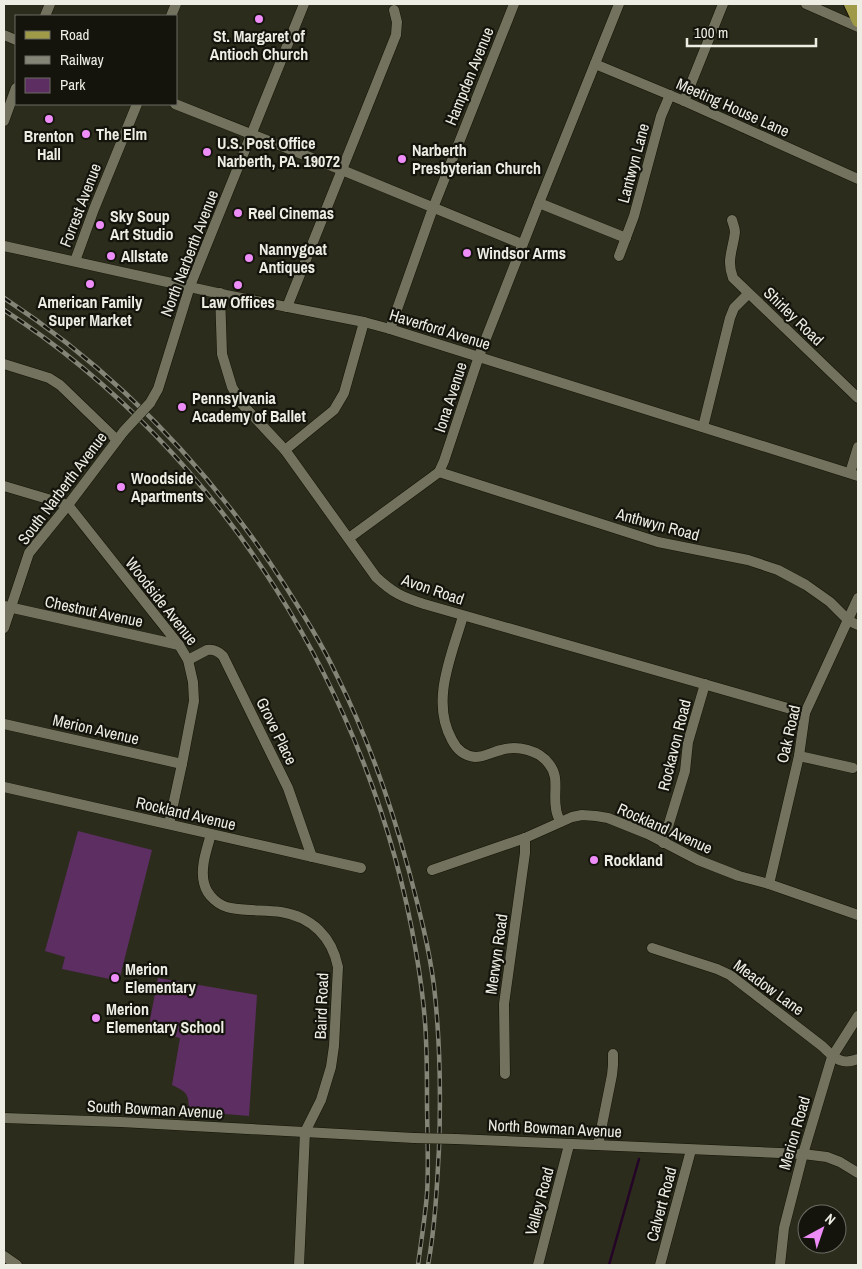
<svg xmlns="http://www.w3.org/2000/svg" width="862" height="1269" viewBox="0 0 862 1269" font-family="'Archivo Narrow',sans-serif">
  <style>
    .green { fill: #5c2e61 }
    .lines { fill: none; stroke-linecap: round; stroke-linejoin: round }
    .stream { stroke: #240427; stroke-width: 2.5 }
    .minor-casing { stroke: #151405; stroke-width: 11 }
    .major-casing { stroke: #151405; stroke-width: 14 }
    .minor { stroke: #72725f; stroke-width: 10 }
    .major { stroke: #9e9a48; stroke-width: 12 }
    .rail-casing { stroke: #848477; stroke-width: 4.5 }
    .rail { stroke: #14140d; stroke-width: 2.5; stroke-dasharray: 8; stroke-linecap: butt }
    .minor-bridge-casing { stroke: #151405; stroke-width: 11; stroke-linecap: butt }
    .minor-bridge { stroke: #72725f; stroke-width: 10 }
    .poi-dot { fill: #ee8cf8; stroke: #14140d; stroke-width: 2 }
    .labels { text-anchor: middle; stroke-width: 4.5; stroke-linejoin: round; paint-order: stroke }
    .poi-label { font-size: 16px; font-weight: bold; fill: #edede3; stroke: #14140d; text-anchor: start }
    .street-label { font-size: 16px; fill: #edede3; stroke: #14140d }
  </style>
  <rect width="100%" height="100%" fill="#2c2c1c"/>
  <g class="green">
    <polygon points="78,831 152,850 119,981 62,969 65,957 45,951"/>
    <path d="M158 978 257 995 249 1116 189 1111C189 1094 187 1092 172 1085L180 1038 148 1030Z"/>
  </g>
  <g class="lines">
    <polyline class="stream" points="609,1265 639,1159"/>
    <g class="minor-casing">
      <g id="minor">
        <polyline points="806,4 858,27"/>
        <polyline points="45,16 50,4"/>
        <polyline points="171,16 176,4"/>
        <polyline points="4,35 16,40"/>
        <polyline points="595,64 684,101 858,179"/>
        <polyline points="684,101 723,4"/>
        <polyline points="175,104 342,170 522,244"/>
        <polyline points="4,121 16,88"/>
        <polyline points="539,203 626,238"/>
        <path d="M732 220C733 224 735 228 735 232 733 250 726 260 733 278L858 398"/>
        <polyline points="4,246 226,295 364,322 390,329 858,476"/>
        <polyline points="619,256 634,216 661,116 670,95"/>
        <polyline points="75,261 94,209 137,104"/>
        <path d="M220 293 222 354 232 387 242 404 285 450 376 577C393 593 402 597 424 604L805 713"/>
        <polyline points="287,307 396,35 397,22 394,10"/>
        <polyline points="390,329 433,208 514,4"/>
        <polyline points="4,364 49,378 60,385 117,440"/>
        <polyline points="150,403 158,389 190,286 304,4"/>
        <polyline points="703,427 730,318 734,308 748,294"/>
        <polyline points="285,450 334,410 344,393 364,322"/>
        <polyline points="439,472 658,542 748,560 778,570 806,585 830,602 849,621 858,625"/>
        <polyline points="850,473 858,447"/>
        <polyline points="4,486 68,505 179,645 188,660 193,682 194,701 182,764 169,824"/>
        <polyline points="349,538 431,478 439,472 444,461 479,356 539,203 619,4"/>
        <polyline points="4,606 179,645"/>
        <path d="M463 616C452 655 430 701 452 740 457 750 465 756 475 757 485 757 492 752 501 750 517 745 539 750 549 764 560 777 553 793 556 808 556 813 559 818 560 822"/>
        <polyline points="4,628 29,553 68,505 124,431"/>
        <path d="M188 660 207 650C214 649 218 651 223 656L288 788 312 857"/>
        <polyline points="4,724 182,764"/>
        <polyline points="799,756 853,768"/>
        <polyline points="4,787 361,868"/>
        <path d="M211 834C207 849 200 867 204 883 207 896 219 906 231 908 247 911 265 910 281 912 312 917 332 937 338 967L334 1046 331 1067 321 1100 305 1132 299 1265"/>
        <polyline points="663,843 685,771 688,742 705,684"/>
        <polyline points="432,870 525,838 572,817 582,815 596,816 608,818 648,834 698,860 739,876 769,884 858,915"/>
        <polyline points="769,884 799,756 805,713 858,598"/>
        <path d="M652 948 717 969 730 975 822 1046C834 1057 840 1066 858 1059"/>
        <polyline points="505,1074 504,1004 525,853 525,838"/>
        <polyline points="4,1118 121,1122 414,1138"/>
        <polyline points="456,1139 803,1154 827,1157 840,1162 858,1173"/>
        <polyline points="598,1145 612,1075 613,1065 613,1054"/>
        <polyline points="4,1256 17,1265"/>
        <polyline points="538,1265 569,1145"/>
        <polyline points="660,1265 691,1150"/>
        <polyline points="780,1265 784,1228 803,1154 832,1057 858,1016"/>
      </g>
    </g>
    <g class="major-casing">
      <polyline id="major" points="850,4 858,21"/>
    </g>
    <use href="#minor" class="minor"/>
    <use href="#major" class="major"/>
    <g class="rail-casing">
      <g id="rail">
        <path d="M4 298C117 372 211 471 284 584 303 614 322 644 337 676 368 738 391 804 409 871 419 909 429 947 434 986 440 1039 441 1094 439 1148 437 1187 435 1227 428 1265"/>
        <path d="M4 310C222 451 373 698 416 952 421 981 425 1010 426 1040 427 1060 427 1080 427 1100 427 1131 429 1163 427 1194 425 1218 421 1242 418 1265"/>
      </g>
    </g>
    <use href="#rail" class="rail"/>
    <g class="minor-bridge-casing">
      <g id="minor-bridge">
        <polyline points="124,431 150,403"/>
        <polyline points="414,1138 456,1139"/>
      </g>
    </g>
    <use href="#minor-bridge" class="minor-bridge"/>
  </g>
  <g class="poi-dot">
    <circle cx="259" cy="19" r="5"/>
    <circle cx="49" cy="119" r="5"/>
    <circle cx="86" cy="134" r="5"/>
    <circle cx="207" cy="152" r="5"/>
    <circle cx="402" cy="159" r="5"/>
    <circle cx="238" cy="213" r="5"/>
    <circle cx="100" cy="225" r="5"/>
    <circle cx="467" cy="253" r="5"/>
    <circle cx="111" cy="256" r="5"/>
    <circle cx="249" cy="258" r="5"/>
    <circle cx="90" cy="284" r="5"/>
    <circle cx="238" cy="285" r="5"/>
    <circle cx="182" cy="407" r="5"/>
    <circle cx="121" cy="487" r="5"/>
    <circle cx="594" cy="860" r="5"/>
    <circle cx="115" cy="978" r="5"/>
    <circle cx="96" cy="1018" r="5"/>
  </g>
  <g class="labels">
    <g class="poi-label">
      <text x="259" y="42" text-anchor="middle">St. Margaret of<tspan x="259" dy="18">Antioch Church</tspan></text>
      <text x="96" y="140">The Elm</text>
      <text x="49" y="142" text-anchor="middle">Brenton<tspan x="49" dy="18">Hall</tspan></text>
      <text x="217" y="149">U.S. Post Office<tspan x="217" dy="18">Narberth, PA. 19072</tspan></text>
      <text x="412" y="156">Narberth<tspan x="412" dy="18">Presbyterian Church</tspan></text>
      <text x="248" y="219">Reel Cinemas</text>
      <text x="110" y="222">Sky Soup<tspan x="110" dy="18">Art Studio</tspan></text>
      <text x="259" y="255">Nannygoat<tspan x="259" dy="18">Antiques</tspan></text>
      <text x="477" y="259">Windsor Arms</text>
      <text x="121" y="262">Allstate</text>
      <text x="90" y="308" text-anchor="middle">American Family<tspan x="90" dy="18">Super Market</tspan></text>
      <text x="238" y="308" text-anchor="middle">Law Offices</text>
      <text x="192" y="404">Pennsylvania<tspan x="192" dy="18">Academy of Ballet</tspan></text>
      <text x="131" y="484">Woodside<tspan x="131" dy="18">Apartments</tspan></text>
      <text x="604" y="866">Rockland</text>
      <text x="125" y="975">Merion<tspan x="125" dy="18">Elementary</tspan></text>
      <text x="106" y="1015">Merion<tspan x="106" dy="18">Elementary School</tspan></text>
    </g>
    <g class="street-label">
      <text transform="translate(469 76) rotate(-68)" y="6">Hampden Avenue</text>
      <text transform="translate(733 107) rotate(24)" y="6">Meeting House Lane</text>
      <text transform="translate(633 163) rotate(-75)" y="6">Lantwyn Lane</text>
      <text transform="translate(80 205) rotate(-69)" y="6">Forrest Avenue</text>
      <text transform="translate(189 253) rotate(-69)" y="6">North Narberth Avenue</text>
      <text transform="translate(794 316) rotate(44)" y="6">Shirley Road</text>
      <text transform="translate(440 329) rotate(17)" y="6">Haverford Avenue</text>
      <text transform="translate(450 397) rotate(-72)" y="6">Iona Avenue</text>
      <text transform="translate(62 488) rotate(-53)" y="6">South Narberth Avenue</text>
      <text transform="translate(658 524) rotate(15)" y="6">Anthwyn Road</text>
      <text transform="translate(433 589) rotate(19)" y="6">Avon Road</text>
      <text transform="translate(162 601) rotate(52)" y="6">Woodside Avenue</text>
      <text transform="translate(94 611) rotate(12)" y="6">Chestnut Avenue</text>
      <text transform="translate(96 729) rotate(13)" y="6">Merion Avenue</text>
      <text transform="translate(277 731) rotate(64)" y="6">Grove Place</text>
      <text transform="translate(788 734) rotate(-77)" y="6">Oak Road</text>
      <text transform="translate(674 745) rotate(-76)" y="6">Rockavon Road</text>
      <text transform="translate(186 813) rotate(13)" y="6">Rockland Avenue</text>
      <text transform="translate(665 828) rotate(24)" y="6">Rockland Avenue</text>
      <text transform="translate(496 954) rotate(-82)" y="6">Merwyn Road</text>
      <text transform="translate(769 987) rotate(36)" y="6">Meadow Lane</text>
      <text transform="translate(321 1006) rotate(-88)" y="6">Baird Road</text>
      <text transform="translate(155 1109) rotate(3)" y="6">South Bowman Avenue</text>
      <text transform="translate(555 1128) rotate(3)" y="6">North Bowman Avenue</text>
      <text transform="translate(794 1133) rotate(-74)" y="6">Merion Road</text>
      <text transform="translate(539 1201) rotate(-75)" y="6">Valley Road</text>
      <text transform="translate(661 1204) rotate(-75)" y="6">Calvert Road</text>
    </g>
  </g>
  <rect width="862" height="1269" fill="none" stroke="#edede3" stroke-width="10"/>
  <rect x="15" y="15" width="162" height="90" fill="#14140d" stroke="#6b6b63"/>
  <rect x="25" y="31" width="25" height="8" fill="#9e9a48" stroke="#6b6b63"/>
  <text x="60" y="40" font-size="15" fill="#edede3">Road</text>
  <rect x="25" y="56" width="25" height="8" fill="#848477" stroke="#6b6b63"/>
  <text x="60" y="65" font-size="15" fill="#edede3">Railway</text>
  <rect x="25" y="78" width="25" height="15" fill="#5c2e61" stroke="#6b6b63"/>
  <text x="60" y="90" font-size="15" fill="#edede3">Park</text>
  <g transform="translate(822 1229) rotate(40)"><circle r="24" fill="#14140d" stroke="#6b6b63"/>
  <path d="M0-4L9 19L0 12L-9 19Z" fill="#ee8cf8"/>
  <text y="-8" font-size="14" font-weight="bold" text-anchor="middle" fill="#edede3">N</text>
  </g>
  <path d="M687 38v8h129v-8" fill="none" stroke="#edede3" stroke-width="2.5"/>
  <text x="694" y="38" font-size="15" fill="#edede3" stroke="#14140d" stroke-width="4" paint-order="stroke">100 m</text>
</svg>
